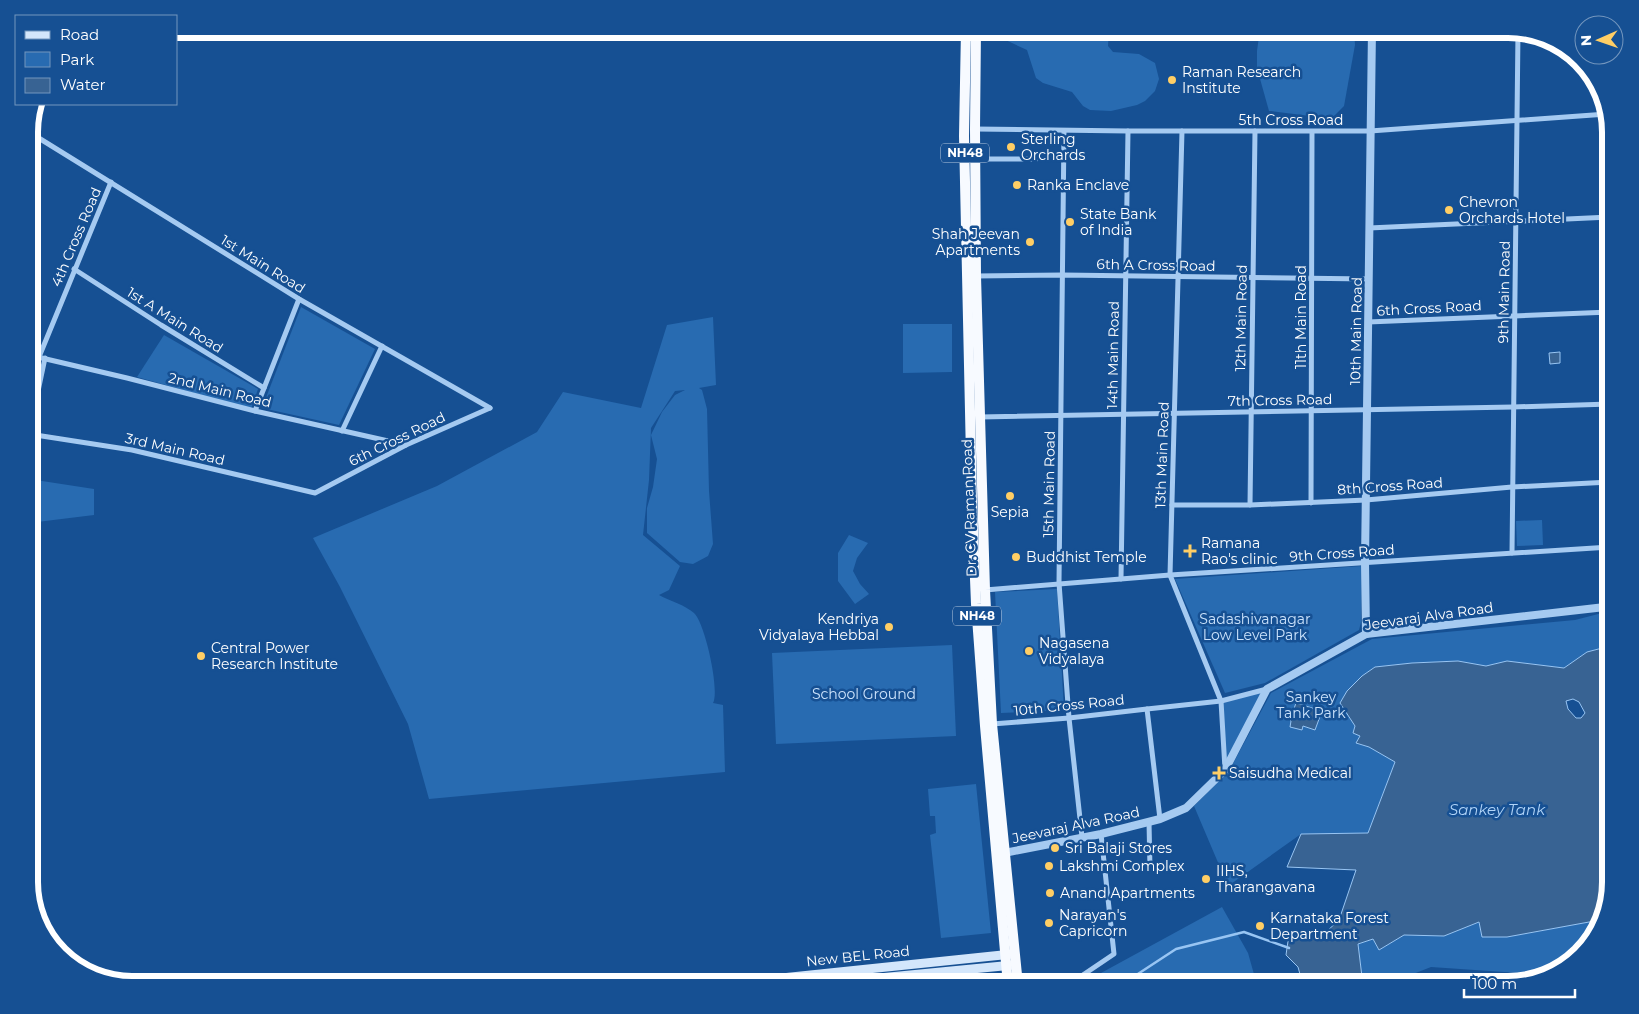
<svg xmlns="http://www.w3.org/2000/svg" width="1639" height="1014" viewBox="0 0 1639 1014" font-family="Montserrat,sans-serif">
  <style>
    .green { fill: #286bb1 }
    .water { fill: #386393; stroke: #98c5f3; fill-rule: evenodd }
    .lines { fill: none; stroke-linecap: round; stroke-linejoin: round }
    .stream { stroke: #98c5f3; stroke-width: 2.5 }
    .minor { stroke: #a5caf1; stroke-width: 5 }
    .tertiary { stroke: #a5caf1; stroke-width: 8 }
    .secondary { stroke: #d3e6fb; stroke-width: 9 }
    .trunk { stroke: #f7faff; stroke-width: 10 }
    .poi-dot { fill: #ffce65; stroke: #165093; stroke-width: 2 }
    .labels { text-anchor: middle; stroke-width: 5; stroke-linejoin: round; paint-order: stroke }
    .shield { fill: #165093; stroke: #b9cadf; stroke-width: 1 }
    .shield-label { font-size: 12px; font-weight: bold; fill: #fff }
    .poi-label { font-size: 14px; fill: #fff; stroke: #165093; text-anchor: start }
    .street-label { font-size: 14px; fill: #fff; stroke: #165093 }
    .park-label { font-size: 14px; fill: #cce3fc; stroke: #165093 }
    .water-label { font-size: 15px; font-style: italic; fill: #b1d4f8; stroke: #165093 }
    .rim { fill: none; stroke: #fff; stroke-width: 6 }
  </style>
  <rect width="100%" height="100%" fill="#165093"/>
  <g class="green">
    <polygon points="998,29 1109,29 1108,46 1113,52 1139,54 1155,63 1159,79 1155,91 1145,101 1137,105 1111,111 1090,110 1083,106 1072,92 1043,83 1036,78 1027,50 999,37"/>
    <polygon points="1122,29 1172,29 1171,36 1122,36"/>
    <polygon points="1260,29 1354,29 1355,45 1344,106 1334,116 1326,118 1269,111 1257,68 1257,51"/>
    <polygon points="301,307 375,349 339,425 262,408"/>
    <path d="M713 317 716 385 699 388 702 390 707 409 709 491 713 544 708 556 693 564 680 562 647 533V508L653 487 657 459 651 435 662 412 675 395 685 390 675 391 651 428 649 480 643 535 680 566 669 590 659 595C670 601 685 605 694 613 705 623 720 691 713 703L723 705 725 772 429 799 408 724 340 587 313 538 437 486 537 432 563 392 641 408 667 325Z"/>
    <polygon points="903,324 952,324 952,372 903,373"/>
    <polygon points="164,335 258,389 251,409 137,377"/>
    <polygon points="29,479 94,489 94,515 29,523"/>
    <polygon points="1542,520 1543,545 1517,546 1516,521"/>
    <polygon points="849,535 868,543 857,558 853,571 860,584 869,594 855,604 838,581 838,553"/>
    <polygon points="1362,566 1361,622 1359,630 1265,683 1225,693 1175,579"/>
    <polygon points="1057,589 1064,710 1001,713 995,592"/>
    <polygon points="1610,611 1610,646 1587,652 1564,668 1507,661 1486,666 1458,661 1412,663 1375,667 1362,676 1347,714 1355,726 1360,736 1356,743 1369,747 1395,762 1368,833 1301,834 1228,886 1194,806 1229,771 1271,693 1372,639 1575,620"/>
    <polygon points="952,645 956,736 776,744 772,653"/>
    <polygon points="1267,689 1225,770 1221,701"/>
    <polygon points="976,784 991,933 941,938 930,835 936,833 935,816 930,816 928,789"/>
    <polygon points="1222,907 1248,953 1257,985 1079,985"/>
    <polygon points="1600,920 1596,934 1559,971 1547,975 1431,967 1385,985 1363,985 1358,944 1373,939 1379,950 1404,935 1444,936 1480,922 1482,937 1507,937"/>
  </g>
  <g class="water">
    <polygon points="1560,352 1560,363 1550,364 1549,353"/>
    <path d="M1610 646V883L1600 920 1507 937H1482L1479 922 1444 936 1404 935 1379 950 1373 939 1358 944 1363 985H1303L1298 967 1286 955 1288 941 1299 933 1326 932 1339 920 1356 870 1287 867 1301 834 1368 833 1395 762 1369 747 1356 743 1360 736 1353 733 1355 726 1340 703 1347 691 1362 676 1375 667 1412 663 1458 661 1486 666 1507 661 1564 668 1587 652ZM1573 699 1579 702 1585 713 1581 718H1576L1568 709 1566 701Z"/>
    <polygon points="1296,703 1322,711 1315,730 1303,726 1302,730 1290,727 1291,721 1290,720"/>
  </g>
  <g class="lines">
    <polyline class="stream" points="1121,985 1176,949 1244,932 1289,948"/>
    <g class="minor">
      <polyline points="975,129 1128,131 1370,131 1607,114"/>
      <polyline points="1064,131 1059,583 1069,718 1082,837"/>
      <polyline points="1182,131 1170,575 1221,701 1225,769"/>
      <polyline points="29,132 299,299 490,408"/>
      <polyline points="975,159 1036,159"/>
      <polyline points="1369,228 1610,217"/>
      <polyline points="74,269 161,325 264,388"/>
      <polyline points="976,276 1063,275 1369,279"/>
      <polyline points="1368,322 1610,312"/>
      <polyline points="29,355 127,378 255,411 406,445"/>
      <polyline points="39,357 111,182"/>
      <polyline points="45,358 29,434 132,450 315,493 406,445 490,408"/>
      <polyline points="255,411 299,299"/>
      <polyline points="980,417 1513,407 1610,404"/>
      <polyline points="342,431 382,346"/>
      <polyline points="1311,503 1312,132"/>
      <polyline points="1172,505 1250,505 1366,500 1512,487 1610,482"/>
      <polyline points="1250,505 1255,131"/>
      <polyline points="1512,553 1518,32"/>
      <polyline points="1121,579 1128,131"/>
      <polyline points="985,590 1170,575 1610,547"/>
      <polyline points="992,724 1069,718 1147,709"/>
      <polyline points="1160,819 1147,709 1221,701 1267,689"/>
      <polyline points="1149,822 1150,869"/>
      <polyline points="1061,985 1074,981 1114,954 1101,834"/>
    </g>
    <g class="tertiary">
      <polyline points="1366,634 1365,562 1372,29"/>
      <polyline points="1004,853 1101,834 1160,819 1186,808 1225,770 1267,689 1366,634 1605,607 1610,604"/>
    </g>
    <g class="secondary">
      <polyline points="713,985 1012,954"/>
      <polyline points="807,985 1013,965"/>
    </g>
    <g class="trunk">
      <polyline points="966,29 964,136 972,503 976,604 985,726 1008,985"/>
      <polyline points="976,29 975,129 976,276 985,590 992,724 1018,985"/>
    </g>
  </g>
  <g class="poi-dot">
    <circle cx="1172" cy="80" r="5"/>
    <circle cx="1011" cy="147" r="5"/>
    <circle cx="1017" cy="185" r="5"/>
    <circle cx="1449" cy="210" r="5"/>
    <circle cx="1070" cy="222" r="5"/>
    <circle cx="1030" cy="242" r="5"/>
    <circle cx="1010" cy="496" r="5"/>
    <path d="M1187.5 543.5h5v5h5v5h-5v5h-5v-5h-5v-5h5z"/>
    <circle cx="1016" cy="557" r="5"/>
    <circle cx="889" cy="627" r="5"/>
    <circle cx="1029" cy="651" r="5"/>
    <circle cx="201" cy="656" r="5"/>
    <path d="M1216.5 765.5h5v5h5v5h-5v5h-5v-5h-5v-5h5z"/>
    <circle cx="1055" cy="848" r="5"/>
    <circle cx="1049" cy="866" r="5"/>
    <circle cx="1206" cy="879" r="5"/>
    <circle cx="1050" cy="893" r="5"/>
    <circle cx="1049" cy="923" r="5"/>
    <circle cx="1260" cy="926" r="5"/>
  </g>
  <g class="labels">
    <g class="shield">
      <rect x="941" y="143.5" width="48" height="19" rx="4"/>
      <rect x="953" y="606.5" width="48" height="19" rx="4"/>
    </g>
    <g class="shield-label">
      <text x="965" y="157">NH48</text>
      <text x="977" y="620">NH48</text>
    </g>
    <g class="poi-label">
      <text x="1182" y="77">Raman Research<tspan x="1182" dy="16">Institute</tspan></text>
      <text x="1021" y="144">Sterling<tspan x="1021" dy="16">Orchards</tspan></text>
      <text x="1027" y="190">Ranka Enclave</text>
      <text x="1459" y="207">Chevron<tspan x="1459" dy="16">Orchards Hotel</tspan></text>
      <text x="1080" y="219">State Bank<tspan x="1080" dy="16">of India</tspan></text>
      <text x="1020" y="239" text-anchor="end">Shah Jeevan<tspan x="1020" dy="16">Apartments</tspan></text>
      <text x="1010" y="517" text-anchor="middle">Sepia</text>
      <text x="1201" y="548">Ramana<tspan x="1201" dy="16">Rao's clinic</tspan></text>
      <text x="1026" y="562">Buddhist Temple</text>
      <text x="879" y="624" text-anchor="end">Kendriya<tspan x="879" dy="16">Vidyalaya Hebbal</tspan></text>
      <text x="1039" y="648">Nagasena<tspan x="1039" dy="16">Vidyalaya</tspan></text>
      <text x="211" y="653">Central Power<tspan x="211" dy="16">Research Institute</tspan></text>
      <text x="1229" y="778">Saisudha Medical</text>
      <text x="1065" y="853">Sri Balaji Stores</text>
      <text x="1059" y="871">Lakshmi Complex</text>
      <text x="1216" y="876">IIHS,<tspan x="1216" dy="16">Tharangavana</tspan></text>
      <text x="1060" y="898">Anand Apartments</text>
      <text x="1059" y="920">Narayan's<tspan x="1059" dy="16">Capricorn</tspan></text>
      <text x="1270" y="923">Karnataka Forest<tspan x="1270" dy="16">Department</tspan></text>
    </g>
    <g class="street-label">
      <text x="1291" y="125">5th Cross Road</text>
      <text transform="translate(76 237) rotate(-67)" y="5">4th Cross Road</text>
      <text transform="translate(263 264) rotate(32)" y="5">1st Main Road</text>
      <text transform="translate(1156 265) rotate(1)" y="5">6th A Cross Road</text>
      <text transform="translate(1504 292) rotate(-89)" y="5">9th Main Road</text>
      <text transform="translate(1429 308) rotate(-3)" y="5">6th Cross Road</text>
      <text transform="translate(1301 317) rotate(-90)" y="5">11th Main Road</text>
      <text transform="translate(1241 318) rotate(-89)" y="5">12th Main Road</text>
      <text transform="translate(175 320) rotate(32)" y="5">1st A Main Road</text>
      <text transform="translate(1356 331) rotate(-89)" y="5">10th Main Road</text>
      <text transform="translate(1113 355) rotate(-89)" y="5">14th Main Road</text>
      <text transform="translate(220 390) rotate(14)" y="5">2nd Main Road</text>
      <text transform="translate(1280 400) rotate(-1)" y="5">7th Cross Road</text>
      <text transform="translate(397 439) rotate(-26)" y="5">6th Cross Road</text>
      <text transform="translate(175 449) rotate(13)" y="5">3rd Main Road</text>
      <text transform="translate(1162 455) rotate(-88)" y="5">13th Main Road</text>
      <text transform="translate(1049 484) rotate(-89)" y="5">15th Main Road</text>
      <text transform="translate(1390 486) rotate(-4)" y="5">8th Cross Road</text>
      <text transform="translate(969 508) rotate(-92)" y="5">Dr. CV Raman Road</text>
      <text transform="translate(1342 553) rotate(-4)" y="5">9th Cross Road</text>
      <text transform="translate(1429 616) rotate(-8)" y="5">Jeevaraj Alva Road</text>
      <text transform="translate(1069 705) rotate(-6)" y="5">10th Cross Road</text>
      <text transform="translate(1076 825) rotate(-12)" y="5">Jeevaraj Alva Road</text>
      <text transform="translate(858 956) rotate(-6)" y="5">New BEL Road</text>
    </g>
    <g class="park-label">
      <text x="1255" y="624">Sadashivanagar<tspan x="1255" dy="16">Low Level Park</tspan></text>
      <text x="864" y="699">School Ground</text>
      <text x="1311" y="702">Sankey<tspan x="1311" dy="16">Tank Park</tspan></text>
    </g>
    <g class="water-label">
      <text x="1497" y="815">Sankey Tank</text>
    </g>
  </g>
  <path d="M0 0H1639V1014H0ZM132 38H1508A94 94 0 0 1 1602 132V882A94 94 0 0 1 1508 976H132A94 94 0 0 1 38 882V132A94 94 0 0 1 132 38Z" fill="#165093" fill-rule="evenodd"/>
  <path class="rim" d="M132 38H1508A94 94 0 0 1 1602 132V882A94 94 0 0 1 1508 976H132A94 94 0 0 1 38 882V132A94 94 0 0 1 132 38Z"/>
  <rect x="15" y="15" width="162" height="90" fill="#165093" stroke="#7396be"/>
  <rect x="25" y="31" width="25" height="8" fill="#d3e6fb" stroke="#7396be"/>
  <text x="60" y="40" font-size="15" fill="#ffffff">Road</text>
  <rect x="25" y="52" width="25" height="15" fill="#286bb1" stroke="#7396be"/>
  <text x="60" y="65" font-size="15" fill="#ffffff">Park</text>
  <rect x="25" y="78" width="25" height="15" fill="#386393" stroke="#7396be"/>
  <text x="60" y="90" font-size="15" fill="#ffffff">Water</text>
  <g transform="translate(1599 40) rotate(268)"><circle r="24" fill="#165093" stroke="#7396be"/>
  <path d="M0-4L9 19L0 12L-9 19Z" fill="#ffce65"/>
  <text y="-8" font-size="14" font-weight="bold" text-anchor="middle" fill="#ffffff">N</text>
  </g>
  <path d="M1464 989v8h111v-8" fill="none" stroke="#ffffff" stroke-width="2.5"/>
  <text x="1472" y="989" font-size="15" fill="#ffffff" stroke="#165093" stroke-width="4" paint-order="stroke">100 m</text>
</svg>
